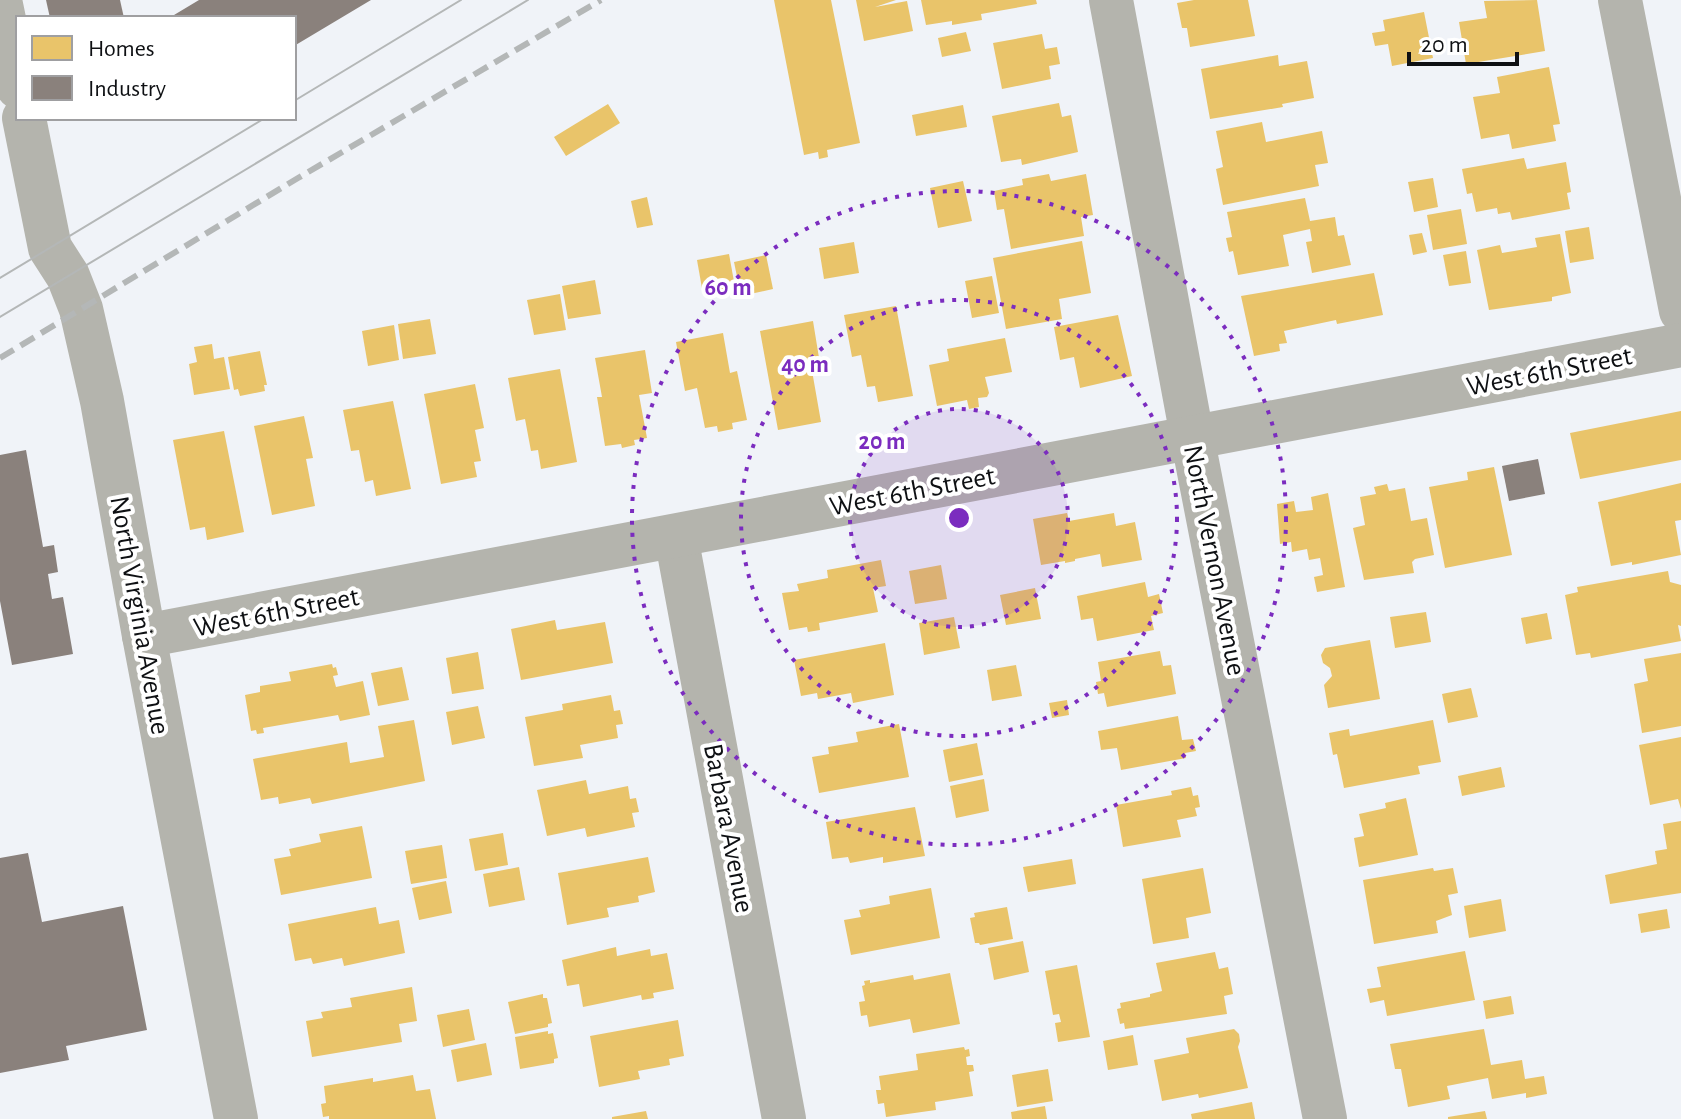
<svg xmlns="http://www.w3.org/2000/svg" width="1681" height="1119" viewBox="0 0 1681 1119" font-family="'Alegreya Sans',sans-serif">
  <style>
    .homes { fill: #e9c46a }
    .industry { fill: #8a817c }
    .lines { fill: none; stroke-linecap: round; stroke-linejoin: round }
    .minor { stroke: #b4b4ad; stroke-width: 44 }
    .tram { stroke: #b4b7b7; stroke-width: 2 }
    .rail { stroke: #b4b7b7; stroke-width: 6; stroke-dasharray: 16 8; stroke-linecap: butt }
    .ring { fill: none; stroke: #7b2cbf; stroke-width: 4; stroke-dasharray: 4 8 }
    .labels { text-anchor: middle; stroke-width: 8; stroke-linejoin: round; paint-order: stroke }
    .street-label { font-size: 28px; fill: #0e1013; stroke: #fff }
    .centre { fill: #7b2cbf; stroke: #fff; stroke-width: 4 }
    .ring-label { font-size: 24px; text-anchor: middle; font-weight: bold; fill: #7b2cbf; stroke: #fff; stroke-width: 8; stroke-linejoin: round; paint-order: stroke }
  </style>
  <rect width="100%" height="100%" fill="#f0f3f8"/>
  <g class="homes">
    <polygon points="774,0 831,0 860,143 827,150 828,157 819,159 818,152 804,155"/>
    <polygon points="856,0 896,0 875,7 907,1 913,31 864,41"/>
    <polygon points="921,0 1036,0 1037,4 981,14 982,20 952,25 952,21 926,25"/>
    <polygon points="1194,0 1248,0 1255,36 1190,47 1187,28 1182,28 1177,3"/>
    <polygon points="1537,0 1545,51 1466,64 1459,22 1487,18 1484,1"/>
    <polygon points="1424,12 1433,58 1392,66 1388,44 1375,46 1372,33 1385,31 1383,20"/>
    <polygon points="966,32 971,51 942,57 938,38"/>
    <polygon points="1042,34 1045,49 1057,47 1060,64 1049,66 1051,79 1002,89 993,43"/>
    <polygon points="1278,55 1279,66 1307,61 1314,98 1282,104 1283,107 1210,119 1201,69"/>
    <polygon points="1549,67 1560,124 1553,125 1556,141 1512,149 1509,134 1481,139 1473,97 1500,93 1497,77"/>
    <polygon points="1059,103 1062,117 1071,115 1078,152 1022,165 1021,159 1001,162 992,116"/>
    <polygon points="608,104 620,123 566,156 554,137"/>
    <polygon points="963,105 967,127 916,136 912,115"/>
    <polygon points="1262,122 1266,142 1322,131 1328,163 1315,165 1319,186 1223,205 1216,169 1223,167 1216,131"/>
    <polygon points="1524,158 1527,169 1566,162 1571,192 1567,193 1570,209 1512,220 1510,212 1498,214 1497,208 1476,212 1472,193 1467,194 1462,169"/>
    <polygon points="1049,174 1051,181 1086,174 1093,215 1081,217 1084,236 1011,249 1004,209 997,210 994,191 1023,185 1022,179"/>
    <polygon points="1433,178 1438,207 1414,212 1408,182"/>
    <polygon points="963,181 972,221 938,228 930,188"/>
    <polygon points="647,197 653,225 637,228 631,201"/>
    <polygon points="1305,198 1310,221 1335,217 1338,236 1344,235 1351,265 1312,273 1306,242 1312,241 1310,229 1283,235 1289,266 1238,275 1233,251 1229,252 1226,238 1232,237 1227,212"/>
    <polygon points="1461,209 1467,244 1433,250 1427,215"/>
    <polygon points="1589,227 1594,259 1570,263 1565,231"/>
    <polygon points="1422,233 1427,252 1413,255 1409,235"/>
    <polygon points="1560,234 1571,293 1552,297 1552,301 1489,310 1477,250 1500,245 1502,253 1537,247 1535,238"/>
    <polygon points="1082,241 1091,293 1059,299 1062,319 1006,329 993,258"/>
    <polygon points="854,242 859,273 824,279 819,248"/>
    <polygon points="1466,251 1471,283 1449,286 1443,255"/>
    <polygon points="729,254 735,287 703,294 697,260"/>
    <polygon points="766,255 773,289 741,296 734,262"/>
    <polygon points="1374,273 1383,315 1337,324 1336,320 1284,331 1287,343 1279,344 1280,351 1254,356 1241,296"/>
    <polygon points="992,276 999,313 972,318 965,281"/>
    <polygon points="595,280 601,314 568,319 562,286"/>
    <polygon points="560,294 566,330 534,335 527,300"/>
    <polygon points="896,306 913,396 878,402 875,386 867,387 861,355 852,357 844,315"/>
    <polygon points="1118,315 1132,376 1080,388 1074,357 1060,360 1054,327"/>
    <polygon points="430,319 436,354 403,359 398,324"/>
    <polygon points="813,321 820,364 811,365 821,422 778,430 760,331"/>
    <polygon points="394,325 399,360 368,366 362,331"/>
    <polygon points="723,333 730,373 737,371 747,420 732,423 733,429 718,432 717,426 705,428 697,388 685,391 676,342"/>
    <polygon points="1005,338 1012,372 985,377 989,393 987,397 978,398 979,407 969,409 967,400 937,406 929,365 949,361 947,349"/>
    <polygon points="212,344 214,359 224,357 230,389 194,395 189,364 197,362 194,347"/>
    <polygon points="645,350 652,393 639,395 647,438 634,440 635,445 622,448 621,444 605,446 597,397 602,397 595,358"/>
    <polygon points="260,351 267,385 264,385 265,391 240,396 238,389 234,390 228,357"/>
    <polygon points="560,369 577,462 541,469 538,450 531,451 525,419 516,421 508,378"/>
    <polygon points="475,384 484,428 475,430 481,461 474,462 477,477 441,484 424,394"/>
    <polygon points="393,401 411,489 376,496 373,480 365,482 359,450 351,451 343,410"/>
    <polygon points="1681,411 1681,460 1580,479 1570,433"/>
    <polygon points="304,416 313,458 306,459 315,506 272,515 254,426"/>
    <polygon points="224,431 244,532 207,540 205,527 190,530 173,440"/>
    <polygon points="1494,467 1512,555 1445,568 1429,487 1468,480 1467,472"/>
    <polygon points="1681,483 1681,520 1675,521 1681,555 1632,565 1632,562 1611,566 1598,502"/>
    <polygon points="1387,484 1389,491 1405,488 1411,521 1427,518 1434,555 1415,559 1412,562 1414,573 1364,580 1353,528 1365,525 1360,497 1376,494 1374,487"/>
    <polygon points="1328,493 1345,587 1317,592 1314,577 1323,575 1320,558 1309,560 1307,549 1292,552 1291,542 1280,544 1277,504 1294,501 1296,512 1313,510 1311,497"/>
    <polygon points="1067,513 1069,521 1114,513 1116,526 1135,522 1142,560 1102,567 1100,554 1075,559 1075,561 1065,563 1065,561 1041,565 1033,519"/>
    <polygon points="881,560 886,586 873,588 878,612 819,623 820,630 808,632 807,627 789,630 782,593 799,591 797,584 828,578 827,570"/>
    <polygon points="941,565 947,599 915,604 909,571"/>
    <polygon points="1668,571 1670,582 1681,585 1681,626 1678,625 1681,641 1591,658 1590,653 1576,655 1565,595 1578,592 1577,587"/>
    <polygon points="1145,582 1148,597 1159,594 1163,613 1151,616 1154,630 1097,641 1093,618 1081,620 1077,596"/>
    <polygon points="1035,588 1041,619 1006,625 1000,595"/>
    <polygon points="1426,612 1431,642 1395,648 1390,617"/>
    <polygon points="1547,613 1552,639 1526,644 1521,618"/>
    <polygon points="954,617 960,648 924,655 919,623"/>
    <polygon points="555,620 557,630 605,622 613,663 521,680 511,629"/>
    <polygon points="1370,640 1380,699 1328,708 1324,685 1332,676 1330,668 1323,663 1321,655 1325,648"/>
    <polygon points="885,643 894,695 853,703 851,693 818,699 817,693 801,696 794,660"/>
    <polygon points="1160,651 1163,666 1171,665 1176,694 1107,707 1104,693 1098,694 1096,682 1101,681 1098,662"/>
    <polygon points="478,652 484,689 452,694 446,658"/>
    <polygon points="1681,653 1681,726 1642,733 1634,684 1648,681 1644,659"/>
    <polygon points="332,664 333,668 336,667 338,675 333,676 336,687 363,681 370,715 340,721 338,715 263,728 264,733 257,734 256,730 251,731 245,695 260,692 260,686 291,681 289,672"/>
    <polygon points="1016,665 1022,696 992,701 987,670"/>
    <polygon points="402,667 409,700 378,706 371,673"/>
    <polygon points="1471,688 1478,717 1448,723 1442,694"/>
    <polygon points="611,695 614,711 620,710 623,724 616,725 618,738 580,745 583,758 534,766 525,717 563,710 562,704"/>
    <polygon points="1067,700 1069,715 1052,718 1049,703"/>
    <polygon points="478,706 485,738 452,745 446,712"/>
    <polygon points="1178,716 1182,740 1193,739 1196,751 1185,753 1186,758 1121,770 1117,748 1101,750 1098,731"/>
    <polygon points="414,720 425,781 312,804 310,798 279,804 278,797 261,800 253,759 347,742 350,763 384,757 378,726"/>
    <polygon points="1433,720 1441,762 1418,766 1420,774 1344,788 1337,754 1333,755 1329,733 1349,729 1350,736"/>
    <polygon points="899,724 909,777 819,793 812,757 829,754 828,747 858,742 856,732"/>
    <polygon points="1681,737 1681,809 1678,799 1650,805 1639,745"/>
    <polygon points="977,743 983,775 949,782 943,750"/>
    <polygon points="1501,767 1505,787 1462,796 1458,776"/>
    <polygon points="984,779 989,811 956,818 950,786"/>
    <polygon points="586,780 589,794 628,786 630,799 636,798 639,812 632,813 635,827 587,837 585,828 547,836 537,790"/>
    <polygon points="1191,787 1193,796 1198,795 1200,807 1195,808 1197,816 1177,820 1181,837 1123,847 1116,805 1172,795 1171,791"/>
    <polygon points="1406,798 1418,855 1359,867 1354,838 1364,836 1359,814 1386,808 1385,803"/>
    <polygon points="915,807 925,856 883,863 883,857 850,863 848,857 832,859 826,822"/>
    <polygon points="1681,821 1681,893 1610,904 1605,875 1657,864 1655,851 1667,849 1663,824"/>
    <polygon points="362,826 372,878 281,895 274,859 291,856 289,849 321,842 319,834"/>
    <polygon points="503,833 508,865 475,871 469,839"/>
    <polygon points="442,845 447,878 411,884 405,851"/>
    <polygon points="648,857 655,892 638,896 639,902 607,908 609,917 567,925 558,873"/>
    <polygon points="1072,859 1076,884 1028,892 1023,867"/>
    <polygon points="519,867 525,900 489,907 483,874"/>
    <polygon points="1203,868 1211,913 1186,918 1189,938 1153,944 1142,879"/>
    <polygon points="1433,868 1434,871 1453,868 1458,893 1448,895 1452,915 1436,921 1438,933 1374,944 1363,880"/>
    <polygon points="446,881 452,913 419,920 412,888"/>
    <polygon points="931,888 940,938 851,955 844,920 861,917 859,910 890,904 889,896"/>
    <polygon points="1501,899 1506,931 1469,938 1464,906"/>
    <polygon points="376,907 379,924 399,920 405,953 344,966 342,958 313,964 311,958 295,961 288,924"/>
    <polygon points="1007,907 1013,939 980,945 979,943 975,943 970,918 975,917 974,913"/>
    <polygon points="1667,909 1670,928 1641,933 1638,914"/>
    <polygon points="1023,941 1029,972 994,980 988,948"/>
    <polygon points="616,947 617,956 650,949 651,956 667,953 674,989 653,993 654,998 642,1000 641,995 583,1007 579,984 567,986 562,960"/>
    <polygon points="1465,951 1475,1000 1387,1016 1384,1000 1370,1003 1367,989 1381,987 1377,967"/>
    <polygon points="1215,952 1219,969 1228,967 1233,994 1224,996 1227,1014 1125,1029 1124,1023 1120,1024 1117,1009 1121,1008 1120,1003 1150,997 1150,994 1162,991 1156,963"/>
    <polygon points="1077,965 1090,1037 1058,1042 1055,1023 1061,1022 1059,1014 1053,1015 1045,971"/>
    <polygon points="950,973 960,1024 913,1033 910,1019 869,1027 867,1015 861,1016 859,1002 865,1001 862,986 865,985 864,981 870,980 870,983 913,975 914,980"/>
    <polygon points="412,987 417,1021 399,1024 402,1042 312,1057 306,1021 323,1018 321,1012 352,1007 350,998"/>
    <polygon points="543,994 543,998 547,998 552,1023 548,1024 548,1027 515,1034 508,1002"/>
    <polygon points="1511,996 1514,1014 1486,1019 1483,1001"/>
    <polygon points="469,1009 475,1040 443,1047 437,1015"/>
    <polygon points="678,1020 684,1056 669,1059 670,1065 638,1071 640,1079 599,1087 590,1036"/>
    <polygon points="1234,1029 1239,1034 1240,1041 1238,1047 1248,1088 1199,1098 1198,1094 1162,1101 1154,1060 1189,1053 1186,1038"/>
    <polygon points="1484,1029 1491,1065 1522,1060 1525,1079 1544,1076 1547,1094 1526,1098 1526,1093 1492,1099 1488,1078 1447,1086 1450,1099 1408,1107 1401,1069 1395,1069 1390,1044"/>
    <polygon points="548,1031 548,1034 553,1033 558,1058 554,1059 554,1063 520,1069 515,1037"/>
    <polygon points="1133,1035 1138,1065 1108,1070 1103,1041"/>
    <polygon points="486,1043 492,1075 457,1082 451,1050"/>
    <polygon points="964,1047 965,1050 969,1049 970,1056 966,1057 967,1065 973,1065 974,1071 969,1072 973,1096 935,1102 936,1110 886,1117 884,1103 878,1104 876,1090 881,1090 879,1076 918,1070 916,1054"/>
    <polygon points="1048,1069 1053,1101 1017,1107 1012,1075"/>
    <polygon points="413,1075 416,1091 430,1089 436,1119 329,1119 329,1116 323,1117 321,1104 326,1103 324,1086 373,1078 373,1082"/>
    <polygon points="1252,1102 1255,1119 1192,1119 1191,1114"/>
    <polygon points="1045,1106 1047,1119 1012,1119 1011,1112"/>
    <polygon points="646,1111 648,1119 612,1119 612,1117"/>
    <polygon points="1485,1111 1487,1119 1448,1119 1448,1117"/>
  </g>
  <g class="industry">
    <polygon points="46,0 120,0 124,18 50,18"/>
    <polygon points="199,0 371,0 294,46 294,18 169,18"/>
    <polygon points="26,450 43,547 54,545 58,572 48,574 52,599 63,597 73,654 12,665 0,601 0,455"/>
    <polygon points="1538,459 1545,494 1509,501 1502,466"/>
    <polygon points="28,853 42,922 123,906 147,1030 66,1046 69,1060 0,1073 0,858"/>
  </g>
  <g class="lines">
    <g class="minor">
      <polyline points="0,0 18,87"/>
      <polyline points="1111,0 1192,436 1325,1119"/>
      <polyline points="1620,0 1681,311"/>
      <polyline points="24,118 50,248 68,276 81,309 102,401 144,636 236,1119"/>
      <polyline points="676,536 784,1119"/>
      <polyline points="144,636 1681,345"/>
    </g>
    <g class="tram">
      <polyline points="294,101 461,0"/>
      <polyline points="0,278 265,118"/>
      <polyline points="0,317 528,0"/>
    </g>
    <polyline class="rail" points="0,358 298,178 601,0"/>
  </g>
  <circle cx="959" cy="518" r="109" fill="#7b2cbf" fill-opacity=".12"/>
  <g class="ring">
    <circle cx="959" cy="518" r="109"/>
    <circle cx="959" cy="518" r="218"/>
    <circle cx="959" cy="518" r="327"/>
  </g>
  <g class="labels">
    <g class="street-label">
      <text transform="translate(1549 370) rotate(-11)" y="10">West 6th Street</text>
      <text transform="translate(912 490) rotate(-11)" y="10">West 6th Street</text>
      <text transform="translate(1216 560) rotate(79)" y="10">North Vernon Avenue</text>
      <text transform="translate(276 611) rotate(-11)" y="10">West 6th Street</text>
      <text transform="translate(141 615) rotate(80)" y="10">North Virginia Avenue</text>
      <text transform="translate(730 828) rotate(79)" y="10">Barbara Avenue</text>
    </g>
  </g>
  <circle cx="959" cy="518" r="12" class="centre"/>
  <g class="ring-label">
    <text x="728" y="295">60 m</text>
    <text x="805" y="372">40 m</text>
    <text x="882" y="449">20 m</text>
  </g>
  <rect x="16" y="16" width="280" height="104" fill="#ffffff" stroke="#9f9fa1" stroke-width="2"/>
  <rect x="32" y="36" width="40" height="24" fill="#e9c46a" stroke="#9f9fa1" stroke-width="2"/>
  <text x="88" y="56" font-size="24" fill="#0e1013">Homes</text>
  <rect x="32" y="76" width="40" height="24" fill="#8a817c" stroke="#9f9fa1" stroke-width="2"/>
  <text x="88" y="96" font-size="24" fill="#0e1013">Industry</text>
  <path d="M1409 52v12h108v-12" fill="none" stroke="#0e1013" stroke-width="4"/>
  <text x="1421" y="52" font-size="24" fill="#0e1013" stroke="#ffffff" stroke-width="6" paint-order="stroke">20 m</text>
</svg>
